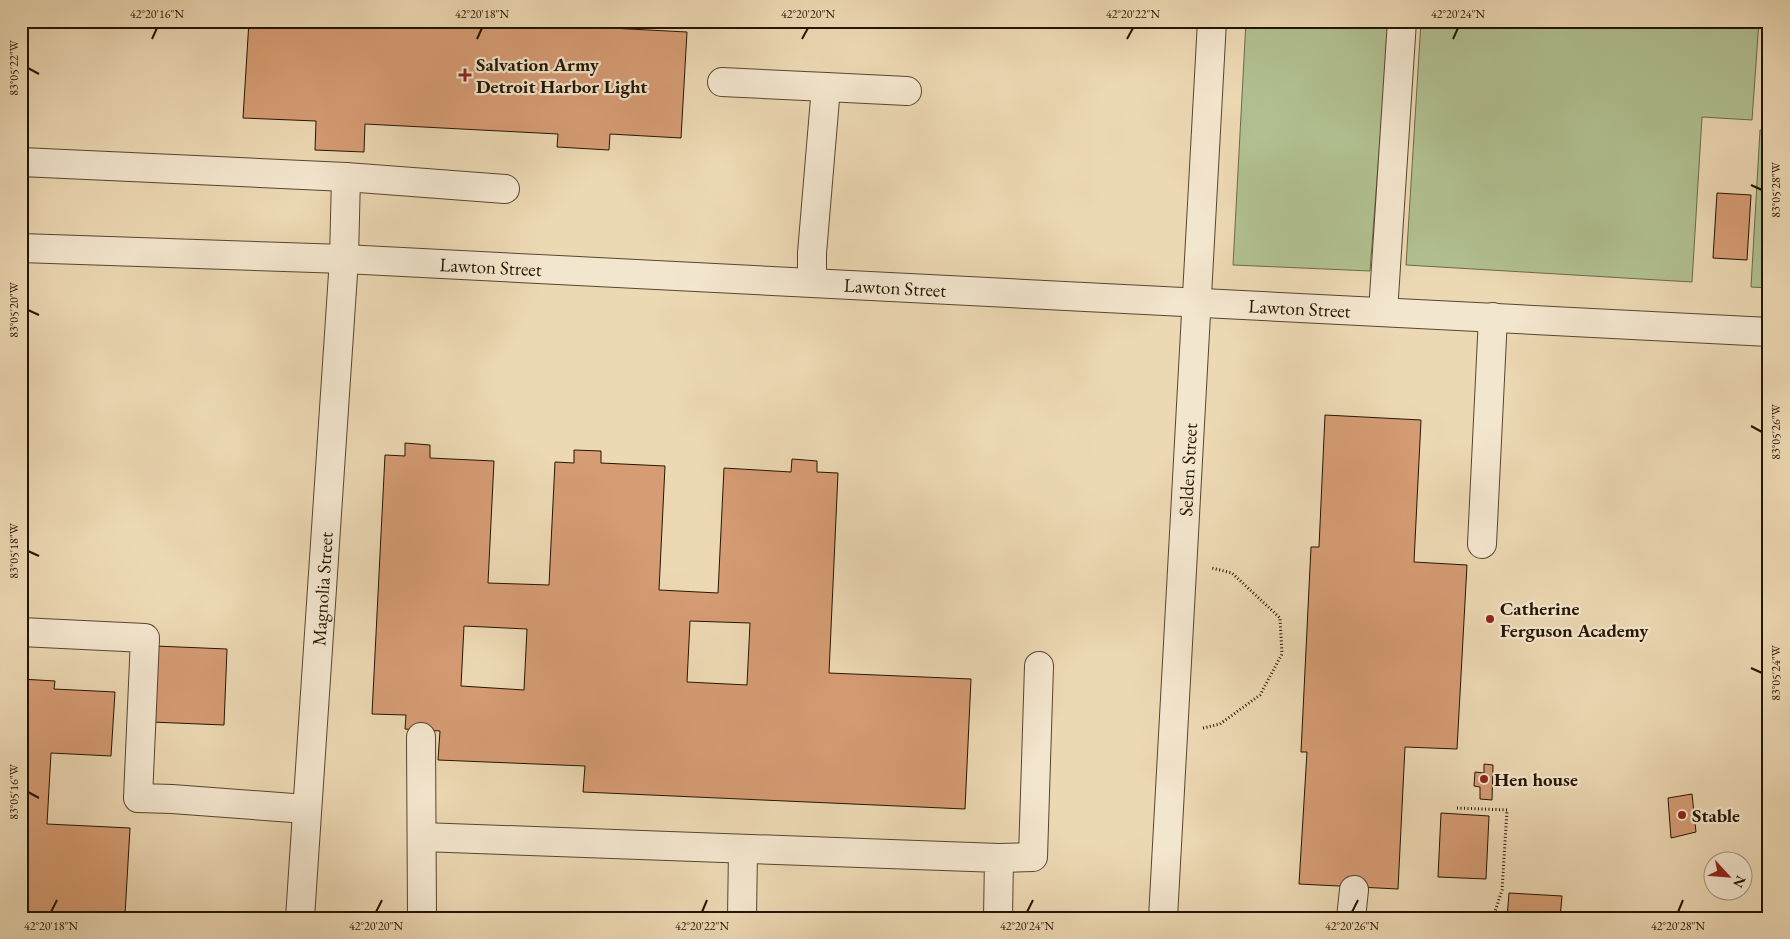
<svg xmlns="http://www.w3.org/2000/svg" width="1790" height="939" viewBox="0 0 1790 939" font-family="'EB Garamond',serif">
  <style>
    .green { fill: #b1c091; stroke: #6b6a48 }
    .building { fill: #d69c74; stroke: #251500; fill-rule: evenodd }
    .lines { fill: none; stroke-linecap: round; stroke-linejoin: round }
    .minor-casing { stroke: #57462d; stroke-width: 30 }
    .path { stroke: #251500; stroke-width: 3; stroke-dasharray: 1 2.5; stroke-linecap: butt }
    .minor { stroke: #f3e6ce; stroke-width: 28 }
    .ticks { fill: none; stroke: #251500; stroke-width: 2 }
    .poi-dot { fill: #8f2418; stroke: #f3e6ce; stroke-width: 2 }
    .labels { text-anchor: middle; stroke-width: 4.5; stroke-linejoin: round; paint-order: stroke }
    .poi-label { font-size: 19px; font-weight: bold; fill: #251500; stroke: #f3e6ce; text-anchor: start }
    .street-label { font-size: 19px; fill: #251500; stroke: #f3e6ce }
    .neatline { fill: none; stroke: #251500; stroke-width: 2 }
    .ticks-label { font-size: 12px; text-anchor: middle; fill: #251500 }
  </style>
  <rect width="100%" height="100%" fill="#ecd8b3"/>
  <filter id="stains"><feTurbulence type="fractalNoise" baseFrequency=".004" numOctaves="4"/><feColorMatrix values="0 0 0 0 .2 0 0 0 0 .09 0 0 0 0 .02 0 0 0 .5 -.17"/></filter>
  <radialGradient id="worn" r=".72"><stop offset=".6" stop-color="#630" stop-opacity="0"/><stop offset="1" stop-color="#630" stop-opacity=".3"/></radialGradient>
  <g class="green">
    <polygon points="1246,21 1389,21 1370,271 1233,265"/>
    <polygon points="1421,21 1759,21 1752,120 1702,117 1692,282 1406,265"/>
    <polygon points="1760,130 1769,130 1769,288 1751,287"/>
  </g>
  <g class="building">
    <polygon points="249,21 610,21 610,28 687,32 681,138 610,134 609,150 557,147 558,134 365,124 364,152 315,150 316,121 243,118"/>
    <polygon points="1717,193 1751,195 1747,260 1713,258"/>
    <polygon points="1325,415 1421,420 1414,562 1467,565 1457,749 1405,747 1398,889 1299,884 1307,752 1301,752 1311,547 1319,547"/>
    <path d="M405 443 430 445V458L494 461 488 583 549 585 555 462 574 463V450L601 451V463L665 466 659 590 718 593 724 468 791 472 792 459 817 461V472L838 473 829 673 971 679 965 809 583 792 585 766 438 760 440 731 405 729 406 715 372 714 385 455 405 456ZM690 621 750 623 747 685 687 682ZM464 626 527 629 524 690 461 686Z"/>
    <polygon points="155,646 227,649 224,725 151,722"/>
    <polygon points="21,679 55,681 54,689 115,692 111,756 51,753 47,824 130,828 125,915 181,918 21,918"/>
    <polygon points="1484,764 1493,765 1492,800 1480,799 1480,787 1474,786 1475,772 1484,773"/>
    <polygon points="1692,794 1696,832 1671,838 1668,798"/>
    <polygon points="1441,813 1489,816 1486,879 1438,877"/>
    <polygon points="1509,893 1562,896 1560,918 1507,918"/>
  </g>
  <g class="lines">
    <g class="minor-casing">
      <g id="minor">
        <polyline points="722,82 826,87"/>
        <polyline points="21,162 346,177"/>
        <path id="s1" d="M21 248 344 259 1769 332"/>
        <polyline points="812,282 812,253 826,87 907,91"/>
        <polyline points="1383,312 1402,21"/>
        <polyline points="1482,544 1493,317"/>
        <polyline points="21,632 145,638 138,798 172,799 306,809"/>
        <polyline points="421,737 422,918"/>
        <polyline points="422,837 999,858 998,918"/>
        <polyline points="999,858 1033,857 1039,666"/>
        <path id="s2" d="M300 918 344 259 346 177 505 189"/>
        <polyline points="742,918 743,849"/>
        <path id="s3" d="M1163 918 1212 21"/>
        <polyline points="1351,918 1354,890"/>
      </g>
    </g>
    <g class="path">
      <polyline points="1203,728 1220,724 1260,695 1282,654 1280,618 1232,573 1212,568"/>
      <polyline points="1457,808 1507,810 1502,890 1493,918"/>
    </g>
    <use href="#minor" class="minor"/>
  </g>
  <path class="ticks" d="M152 39 157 28M477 39 482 28M802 39 808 28M1127 39 1133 28M1453 39 1458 28M28 68 39 74M1751 185 1762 190M28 310 39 315M1751 426 1762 432M28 551 39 556M1751 668 1762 673M28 792 39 798M51 912 57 900M376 912 382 900M702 912 707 900M1027 912 1033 900M1352 912 1358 900M1678 912 1683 900"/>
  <g class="poi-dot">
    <path d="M462.5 67.5h5v5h5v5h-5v5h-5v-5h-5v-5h5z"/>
    <circle cx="1490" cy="619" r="5"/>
    <circle cx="1484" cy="779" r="5"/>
    <circle cx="1682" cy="815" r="5"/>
  </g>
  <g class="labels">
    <g class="poi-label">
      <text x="476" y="71">Salvation Army<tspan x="476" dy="22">Detroit Harbor Light</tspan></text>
      <text x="1500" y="615">Catherine<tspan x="1500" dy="22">Ferguson Academy</tspan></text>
      <text x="1494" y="786">Hen house</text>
      <text x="1692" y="822">Stable</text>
    </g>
    <g class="street-label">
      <text dy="7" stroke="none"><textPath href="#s1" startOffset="470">Lawton Street</textPath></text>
      <text dy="7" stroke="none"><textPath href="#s1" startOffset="875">Lawton Street</textPath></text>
      <text dy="7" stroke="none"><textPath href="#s1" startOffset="1280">Lawton Street</textPath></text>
      <text dy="7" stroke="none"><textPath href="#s3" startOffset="449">Selden Street</textPath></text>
      <text dy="7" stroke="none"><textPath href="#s2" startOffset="330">Magnolia Street</textPath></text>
    </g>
  </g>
  <rect width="1790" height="939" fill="none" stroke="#ecd8b3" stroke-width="55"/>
  <g transform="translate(1728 876) rotate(116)"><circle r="24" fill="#f3e6ce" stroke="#a1927c"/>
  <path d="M0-4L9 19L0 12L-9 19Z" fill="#8f2418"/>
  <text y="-8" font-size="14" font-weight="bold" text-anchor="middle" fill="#251500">N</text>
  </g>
  <rect x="28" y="28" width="1734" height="884" class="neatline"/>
  <g class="ticks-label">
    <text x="157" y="18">42°20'16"N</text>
    <text x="482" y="18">42°20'18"N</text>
    <text x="808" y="18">42°20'20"N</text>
    <text x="1133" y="18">42°20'22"N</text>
    <text x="1458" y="18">42°20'24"N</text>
    <text transform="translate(14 68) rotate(-90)" y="4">83°05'22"W</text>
    <text transform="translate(1776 190) rotate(-90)" y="4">83°05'28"W</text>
    <text transform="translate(14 310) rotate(-90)" y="4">83°05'20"W</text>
    <text transform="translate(1776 432) rotate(-90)" y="4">83°05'26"W</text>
    <text transform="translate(14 551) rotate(-90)" y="4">83°05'18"W</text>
    <text transform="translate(1776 673) rotate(-90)" y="4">83°05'24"W</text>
    <text transform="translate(14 792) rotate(-90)" y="4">83°05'16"W</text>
    <text x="51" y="930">42°20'18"N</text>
    <text x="376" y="930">42°20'20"N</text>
    <text x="702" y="930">42°20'22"N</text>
    <text x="1027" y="930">42°20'24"N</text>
    <text x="1352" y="930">42°20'26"N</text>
    <text x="1678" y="930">42°20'28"N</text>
  </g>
  <rect width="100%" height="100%" filter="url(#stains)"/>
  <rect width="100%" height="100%" fill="url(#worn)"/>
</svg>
